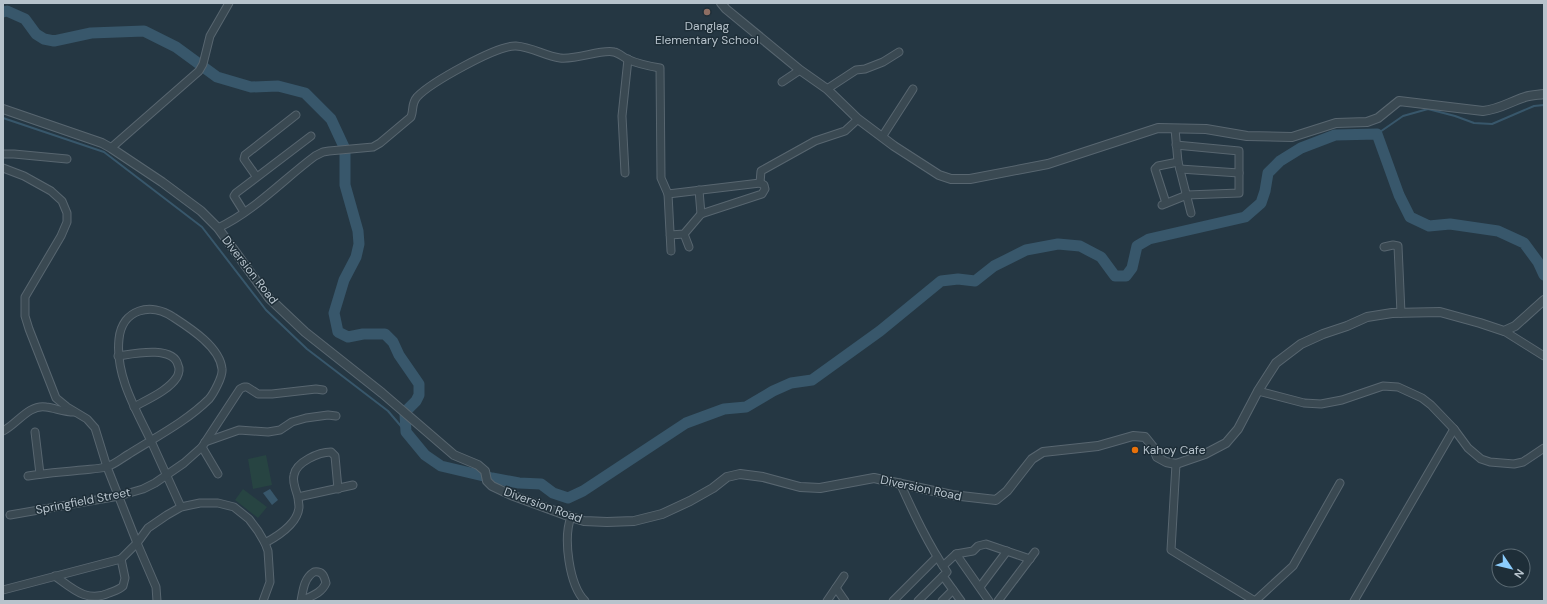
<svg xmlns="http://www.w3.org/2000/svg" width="1547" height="604" viewBox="0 0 1547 604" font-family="'DM Sans',sans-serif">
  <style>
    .green { fill: #274442 }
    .water { fill: #38576b }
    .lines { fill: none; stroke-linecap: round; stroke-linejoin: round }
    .stream { stroke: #38576b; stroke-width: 2 }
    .river { stroke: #38576b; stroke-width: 11 }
    .minor-casing { stroke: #586670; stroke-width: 9 }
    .tertiary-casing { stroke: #586670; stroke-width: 10 }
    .minor { stroke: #3a4952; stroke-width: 7 }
    .tertiary { stroke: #3a4952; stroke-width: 8 }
    .education-dot { fill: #8d6e63; stroke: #1e2e38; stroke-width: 1.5 }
    .food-dot { fill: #e8710a; stroke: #1e2e38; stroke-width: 1.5 }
    .labels { text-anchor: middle; stroke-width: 3; stroke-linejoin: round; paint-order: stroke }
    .poi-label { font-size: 12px; fill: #b7c3cc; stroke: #1e2e38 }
    .street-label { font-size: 12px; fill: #b7c3cc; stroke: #1e2e38 }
  </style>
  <rect width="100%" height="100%" fill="#253743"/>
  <g class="green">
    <polygon points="266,455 272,485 253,489 248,459"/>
    <polygon points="243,489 267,507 258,518 235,500"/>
  </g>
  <polygon class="water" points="270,489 278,500 272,505 263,493"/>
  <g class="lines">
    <g class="stream">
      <polyline points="3,118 104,152 202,227 266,310 307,349 388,411 406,432"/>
      <polyline points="1377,134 1403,116 1428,109 1455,116 1474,123 1492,124 1534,106 1544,105"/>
    </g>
    <g class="river">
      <polyline points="3,12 7,11 25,19 36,34 44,39 54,41 91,33 144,31 176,47 217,77 251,87 278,86 305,93 331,119 345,149 345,185 358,231 359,244 356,257 344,280 334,313 338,332 348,337 363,334 385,334 393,342 399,355 419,384 419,395 416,401 407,410"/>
      <polyline points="405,414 406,432 425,455 441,466 492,478 519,483 541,484 553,493 568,498 583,491 686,423 724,409 746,407 773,391 791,383 812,380 880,331 941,281 958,279 975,281 994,266 1026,250 1058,244 1080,246 1101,257 1115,276 1126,276 1132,268 1137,246 1149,239 1245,217 1261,203 1265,191 1268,173 1280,161 1301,148 1335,135 1377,134 1399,195 1410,217 1429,226 1450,224 1498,231 1524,243 1538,262 1544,275"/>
    </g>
    <g class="minor-casing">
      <g id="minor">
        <polyline points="782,82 800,70"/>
        <polyline points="827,89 856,70 865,69 883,62 899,52"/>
        <polyline points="1175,129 1178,162 1191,213"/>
        <polyline points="882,137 913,89"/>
        <polyline points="111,148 199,71 203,64 210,36 229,3"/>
        <polyline points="3,154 14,154 67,159"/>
        <polyline points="3,168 24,176 51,191 62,201 67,213 67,222 61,236 25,297 25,316 29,329 56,398 67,407 87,419 95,428 107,467 137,543 156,587 157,601"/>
        <polyline points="1180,169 1239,173"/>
        <polyline points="625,173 622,116 628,59"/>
        <polyline points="256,176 244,159 245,155 296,115"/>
        <polyline points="760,183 761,171 815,141 845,131 858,119"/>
        <polyline points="699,190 701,214"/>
        <polyline points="1166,203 1155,169 1158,166 1178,162"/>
        <polyline points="1162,205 1187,195 1239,193 1239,151 1176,145"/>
        <polyline points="244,212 234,196 236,193 311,136"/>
        <path d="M218 228C253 212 284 179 315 156L323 152 329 151 373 147 380 143 411 117C414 109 411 104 417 97 430 83 497 45 516 46 532 47 545 56 560 58 577 60 601 49 614 52 619 53 623 57 627 59 638 64 648 66 660 68L661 178 668 194"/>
        <polyline points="684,234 689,247"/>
        <polyline points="670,235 684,234 701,214 762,194 765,189 764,185 760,183 668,194 671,251"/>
        <polyline points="1384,247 1393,245 1398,246 1401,313"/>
        <polyline points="1504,331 1544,356"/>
        <path d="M118 356C132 354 173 345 178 365 180 369 179 373 177 377 168 391 148 399 134 407"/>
        <polyline points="1258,391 1304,403 1321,404 1342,400 1383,386 1398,387 1422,398 1431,405 1454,429 1468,448 1481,459 1490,462 1514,464 1523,462 1544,448"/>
        <path d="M3 431C17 424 29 404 46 407 55 408 64 412 74 412"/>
        <polyline points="35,432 40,474"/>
        <polyline points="205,442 239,430 268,432 280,430 292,422 306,418 328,415 336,416"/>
        <polyline points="202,447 218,474"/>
        <polyline points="1176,464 1171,550 1255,601"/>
        <path d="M28 476C46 473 64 472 82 470 90 469 98 469 106 467 114 465 122 458 129 454 156 437 187 421 209 399 214 393 223 376 222 369 220 347 190 328 173 317 151 302 122 309 119 339 115 375 136 410 151 441 161 463 171 485 181 507"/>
        <path d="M900 483C914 514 928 544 947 572L918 601"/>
        <path d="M298 497C296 491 292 481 294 475 296 462 319 452 331 452L335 456 338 489"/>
        <polyline points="10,515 119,496 143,489 155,483 184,463 202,447 240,389 244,387 247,387 258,394 272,394 316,389 323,390"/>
        <path d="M571 517C563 538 569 585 585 601"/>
        <path d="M265 543C278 536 298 523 299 507 299 504 298 500 298 497L353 485"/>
        <polyline points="956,554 989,601"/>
        <polyline points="943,566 956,554 973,551 978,546 986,544 1030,559"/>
        <path d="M55 576C73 589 87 603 109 593 114 591 119 590 123 586L125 578 121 559"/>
        <polyline points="943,576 961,601"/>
        <polyline points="980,587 1007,551"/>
        <polyline points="836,588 845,601"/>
        <polyline points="3,590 121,559 137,543 148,528 167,515 181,507 200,503 218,503 234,507 249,519 258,531 265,543 268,551 270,582 263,601"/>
        <path d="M301 601C311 596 321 594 326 583 324 575 322 571 314 572 304 578 303 590 301 601"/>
        <polyline points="827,601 844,576"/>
        <polyline points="893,601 937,557"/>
        <polyline points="942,601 953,590"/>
        <polyline points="998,601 1035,552"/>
        <polyline points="1255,601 1293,566 1340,483"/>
        <polyline points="1354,601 1454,429"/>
      </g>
    </g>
    <g class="tertiary-casing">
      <g id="tertiary">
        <path d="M721 3 726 9 800 70 827 89 858 119 894 146 939 175 951 179H970L1048 164 1158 128 1206 129 1247 136 1292 137 1336 123 1367 122 1378 118 1399 101 1483 111C1501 109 1509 102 1525 97 1531 95 1538 95 1544 94"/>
        <polyline points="3,109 102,143 111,148 162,182 201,211 218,228 269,298 305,332 382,393 454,455 478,465 485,471 487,481 492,486 511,495 571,517 584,521 607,522 634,521 662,514 690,501 713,488 727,477 740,474 763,477 800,487 820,488 874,478 952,495 996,500 1007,491 1032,459 1043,452 1098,446 1133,436 1145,437 1153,447 1157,457 1166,462 1176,464 1205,454 1226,443 1238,429 1258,391 1276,363 1301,344 1323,334 1347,326 1367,317 1392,313 1440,312 1480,323 1504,331 1515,326 1544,300"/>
      </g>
    </g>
    <use href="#minor" class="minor"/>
    <use href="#tertiary" class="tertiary"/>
  </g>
  <circle class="education-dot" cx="707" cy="12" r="4"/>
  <circle class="food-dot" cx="1135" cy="450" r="4"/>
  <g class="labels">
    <g class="poi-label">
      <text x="707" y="30">Danglag<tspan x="707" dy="14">Elementary School</tspan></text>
      <text x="1143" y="454" text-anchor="start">Kahoy Cafe</text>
    </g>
    <g class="street-label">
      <text transform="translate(250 270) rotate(52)" y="4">Diversion Road</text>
      <text transform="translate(921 488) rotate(12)" y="4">Diversion Road</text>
      <text transform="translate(83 501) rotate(-11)" y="4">Springfield Street</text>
      <text transform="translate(543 505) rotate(20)" y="4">Diversion Road</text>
    </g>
  </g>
  <rect width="1547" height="604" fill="none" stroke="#b7c3cc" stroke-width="8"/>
  <g transform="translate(1511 568) rotate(125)"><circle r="19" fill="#1e2e38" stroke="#5b6a73"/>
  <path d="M0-3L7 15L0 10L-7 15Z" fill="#8bcdfd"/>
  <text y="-6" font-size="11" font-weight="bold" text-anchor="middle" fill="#b7c3cc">N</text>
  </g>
</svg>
